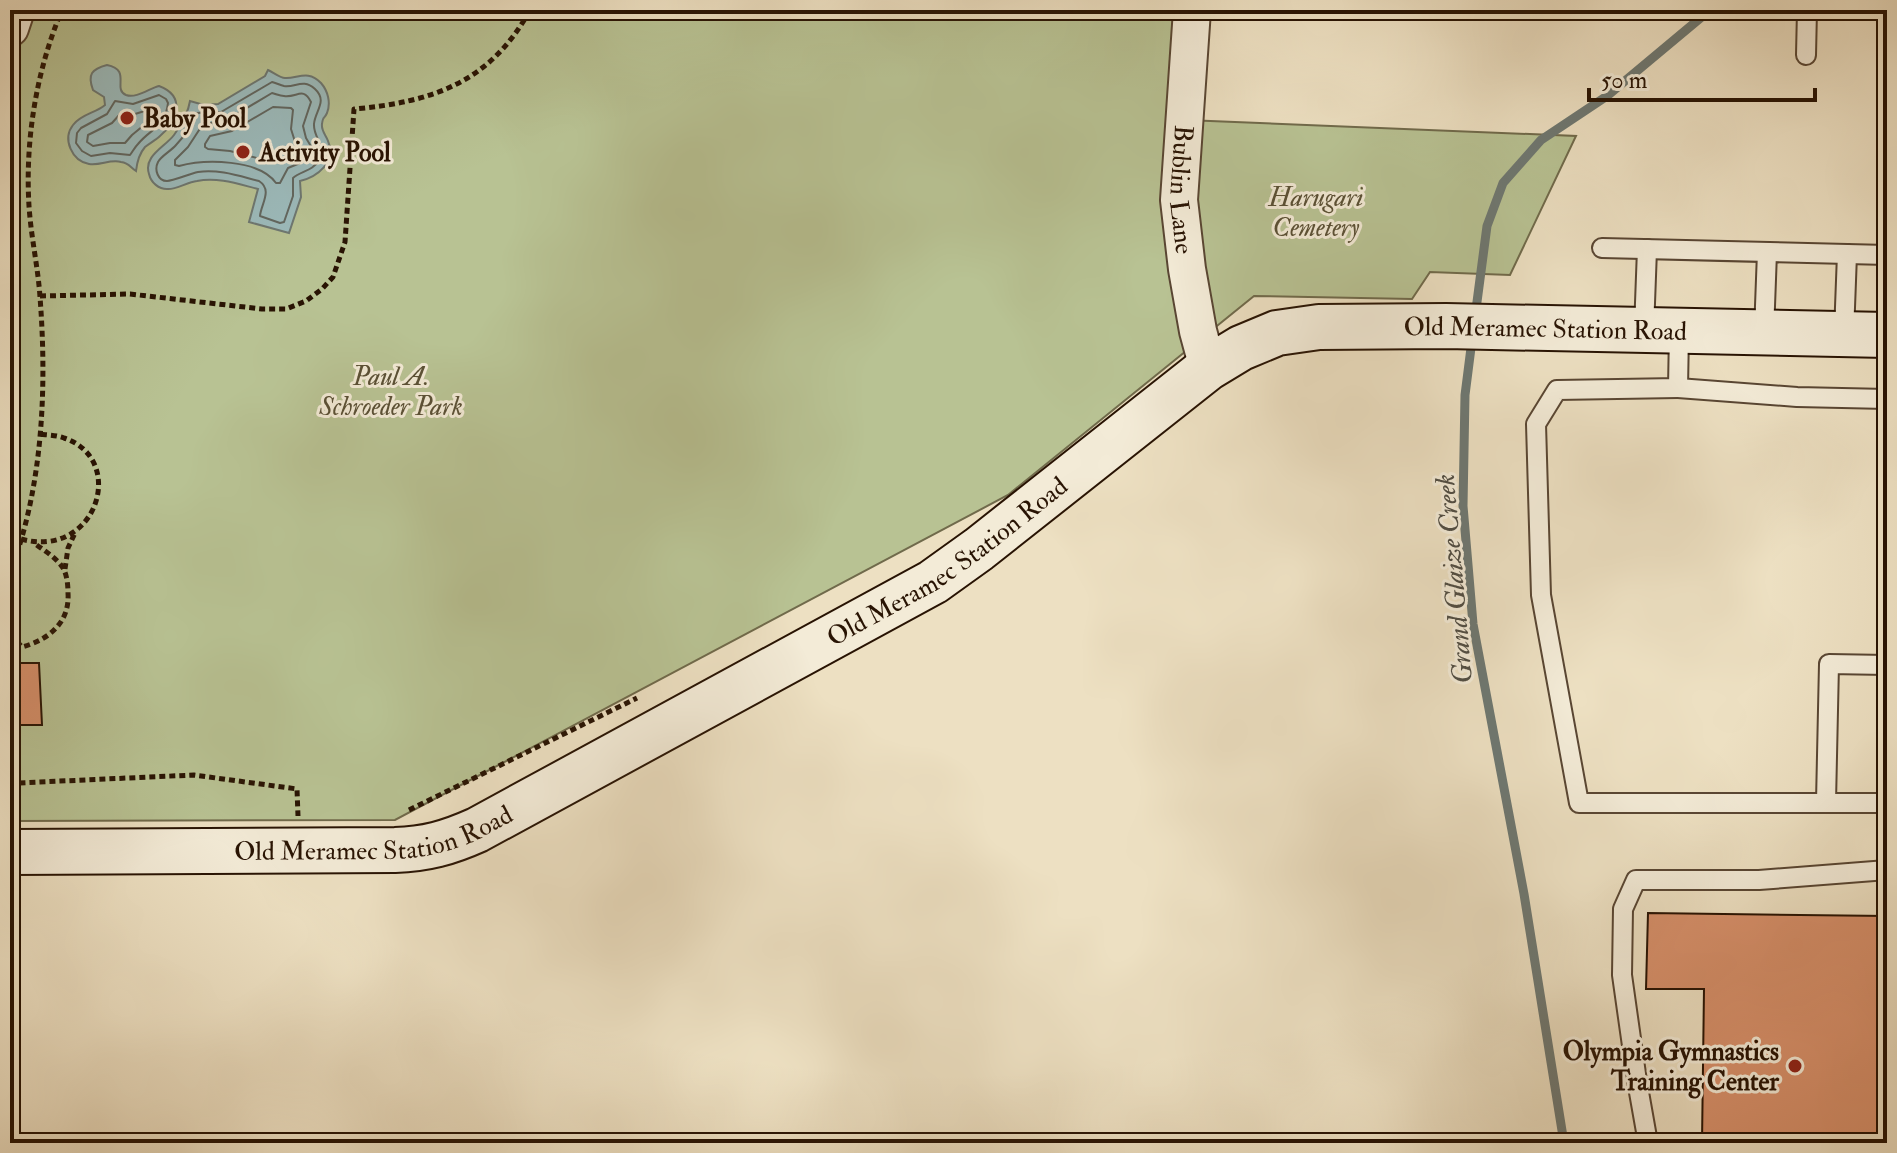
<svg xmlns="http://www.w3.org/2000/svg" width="1897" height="1153" viewBox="0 0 1897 1153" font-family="'IM FELL Double Pica',serif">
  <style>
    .green { fill: #b8c293; stroke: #706a4b; stroke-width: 2 }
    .water { fill: #9cbbbc; stroke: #6e7872; stroke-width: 2 }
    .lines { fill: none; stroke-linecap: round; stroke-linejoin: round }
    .shore { stroke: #626760; stroke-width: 2 }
    .stream { stroke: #6e7872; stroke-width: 9 }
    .building { fill: #d68f6a; stroke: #281303; stroke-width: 2 }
    .lane-casing { stroke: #594633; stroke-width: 22 }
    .street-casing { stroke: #594633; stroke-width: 40 }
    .secondary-casing { stroke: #281303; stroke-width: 48 }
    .path { stroke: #281303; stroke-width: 5; stroke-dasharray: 6 4; stroke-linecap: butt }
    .lane { stroke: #f3ebd7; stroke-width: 18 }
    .street { stroke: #f3ebd7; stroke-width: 36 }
    .secondary { stroke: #f3ebd7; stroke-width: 44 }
    .poi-dot { fill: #8f2418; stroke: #f3ebd7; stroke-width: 3 }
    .labels { text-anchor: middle; stroke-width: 6; stroke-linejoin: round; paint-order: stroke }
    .poi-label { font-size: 26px; font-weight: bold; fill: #281303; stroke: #f3ebd7; text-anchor: start }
    .street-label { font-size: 26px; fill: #281303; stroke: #f3ebd7 }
    .park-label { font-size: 26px; font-style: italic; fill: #5a5035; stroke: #f3ebd7 }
    .water-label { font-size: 28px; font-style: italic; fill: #514e44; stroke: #f3ebd7 }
  </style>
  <rect width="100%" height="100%" fill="#ede0c2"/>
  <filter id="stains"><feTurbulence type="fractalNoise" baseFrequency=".0025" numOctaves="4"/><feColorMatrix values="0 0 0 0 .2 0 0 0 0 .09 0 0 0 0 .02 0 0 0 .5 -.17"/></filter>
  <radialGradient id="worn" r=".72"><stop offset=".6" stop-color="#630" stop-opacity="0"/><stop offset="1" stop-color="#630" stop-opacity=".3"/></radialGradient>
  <polygon class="green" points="10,10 1184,10 1186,120 1576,136 1510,275 1430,272 1412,299 1254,296 1008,495 395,820 10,821"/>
  <g class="water">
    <path d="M107 65C132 70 112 89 126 95 136 99 150 88 159 86 186 96 178 121 160 136 156 140 150 143 145 147 139 154 137 162 136 171 130 167 129 163 121 162 110 159 100 166 89 164 72 161 62 139 73 125 81 114 96 113 105 105L104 97 93 90C87 74 92 69 107 65Z"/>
    <path d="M268 70C273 72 280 78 285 78 297 79 308 69 321 83 328 91 331 103 327 113 324 120 323 115 322 124 321 131 326 135 328 141 337 162 317 177 300 181L301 197 289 233 249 222 258 189C238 184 218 177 197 181 187 182 176 190 167 189 159 189 151 183 149 174 143 156 165 147 174 135 182 124 188 114 190 101L204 105 218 104 265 76Z"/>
  </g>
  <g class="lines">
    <g class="shore">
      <path d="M272 82C276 83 280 85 284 86 295 88 303 78 315 89 328 101 315 111 314 124 313 138 327 146 319 160 313 171 301 171 293 178V196L284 222 280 223 260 216C261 204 273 190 259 181 239 176 219 169 198 172 189 174 173 181 167 181 158 181 154 170 158 162 161 156 171 151 176 145 185 136 191 125 196 113L221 112Z"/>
      <path d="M272 93C276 94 280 96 284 96 297 98 303 86 311 102L303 126 306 138 312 148 311 155 305 161 288 168 280 183H276C259 159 205 159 179 166L175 165V160L188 147 203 124 225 121Z"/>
      <path d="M159 95 166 99 168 103C165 128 151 128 138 144 135 147 133 151 130 155L110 153 91 156 82 151 76 143 77 133 81 128 107 114 115 101 133 104Z"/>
      <polygon points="273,107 291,108 293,110 291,129 297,148 295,151 285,156 276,163 230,151 208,149 205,147 205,144 210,136 232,131"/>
      <polygon points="151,109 155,111 155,116 132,135 125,143 110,143 93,146 87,142 88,135 112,123 121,113 135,114"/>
    </g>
    <g class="stream">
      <polyline points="1475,317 1487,226 1503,183 1541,140 1607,96 1710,10"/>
      <polyline points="1472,340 1465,395 1463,506 1473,624 1524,894 1564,1143"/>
    </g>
  </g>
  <g class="building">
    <polygon points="10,663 39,663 42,725 10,725"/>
    <polygon points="1648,913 1887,916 1887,1143 1702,1143 1704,989 1646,989"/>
  </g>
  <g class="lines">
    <g class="lane-casing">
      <g id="lane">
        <polyline points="1806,55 1807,10"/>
        <polyline points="1602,248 1887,255"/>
        <polyline points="1644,330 1647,249"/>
        <polyline points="1679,332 1678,388 1557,390 1536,424 1541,595 1579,803 1887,803"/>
        <polyline points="1764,333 1767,252"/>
        <polyline points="1844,334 1847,254"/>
        <polyline points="1678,388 1797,397 1887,399"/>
        <polyline points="1826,802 1829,664 1887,665"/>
        <polyline points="1648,1143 1637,1081 1622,975 1623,909 1636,880 1759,880 1887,870"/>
      </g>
    </g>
    <g class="street-casing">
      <g id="street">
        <path id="s1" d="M1192 10 1179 200 1187 269 1198 331 1208 368"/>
        <polyline points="10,28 16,10"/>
      </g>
    </g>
    <g class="secondary-casing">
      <g id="secondary">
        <path id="s2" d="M10 852 395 850C426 849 448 843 477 830L933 582 979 549 1208 368 1241 348 1277 333 1319 327 1446 326 1887 335"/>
      </g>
    </g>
    <g class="path">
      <path d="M40 296 130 294 262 309H286L306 301 322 289 333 277 345 242 354 109C432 102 490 83 530 10"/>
      <path d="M21 539C97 560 128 459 64 438 56 435 47 435 39 434"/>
      <polyline points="65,569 68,548 75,533"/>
      <path d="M10 573C43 487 47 388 40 297 38 267 31 237 29 206 25 141 36 71 62 10"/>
      <path d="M10 634 22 647C48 640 70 623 68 593 68 585 67 575 63 568 56 557 43 550 34 543"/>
      <polyline points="10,780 18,783 194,775 297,789 298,816"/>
      <polyline points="409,810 637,698"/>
    </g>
    <use href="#lane" class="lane"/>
    <use href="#street" class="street"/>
    <use href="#secondary" class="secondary"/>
  </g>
  <g class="poi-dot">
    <circle cx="127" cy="118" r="8"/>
    <circle cx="243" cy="152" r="8"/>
    <circle cx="1795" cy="1066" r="8"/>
  </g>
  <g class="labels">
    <g class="poi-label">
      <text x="143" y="127">Baby Pool</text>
      <text x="259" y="161">Activity Pool</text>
      <text x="1779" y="1060" text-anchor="end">Olympia Gymnastics<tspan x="1779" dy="30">Training Center</tspan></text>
    </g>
    <g class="street-label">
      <text dy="9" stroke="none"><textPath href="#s1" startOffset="180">Bublin Lane</textPath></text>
      <text dy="9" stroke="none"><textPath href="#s2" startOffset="1684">Old Meramec Station Road</textPath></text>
      <text dy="9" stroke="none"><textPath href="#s2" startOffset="1012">Old Meramec Station Road</textPath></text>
      <text dy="9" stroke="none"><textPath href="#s2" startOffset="366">Old Meramec Station Road</textPath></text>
    </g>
    <g class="park-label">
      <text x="1316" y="206">Harugari<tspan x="1316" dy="30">Cemetery</tspan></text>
      <text x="391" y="385">Paul A.<tspan x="391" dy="30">Schroeder Park</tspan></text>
    </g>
    <g class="water-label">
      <text transform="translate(1453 579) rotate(-95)" y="10">Grand Glaize Creek</text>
    </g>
  </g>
  <rect width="1897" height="1153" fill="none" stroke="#ede0c2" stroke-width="40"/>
  <rect x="12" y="12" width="1873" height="1129" fill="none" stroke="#281303" stroke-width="4"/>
  <rect x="20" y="20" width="1857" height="1113" fill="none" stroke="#281303" stroke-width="2"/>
  <path d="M1589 88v12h226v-12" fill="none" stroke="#281303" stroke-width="4"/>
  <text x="1601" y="88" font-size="24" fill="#281303" stroke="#f3ebd7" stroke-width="6" paint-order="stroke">50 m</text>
  <rect width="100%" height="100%" filter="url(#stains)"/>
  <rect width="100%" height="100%" fill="url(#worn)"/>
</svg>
